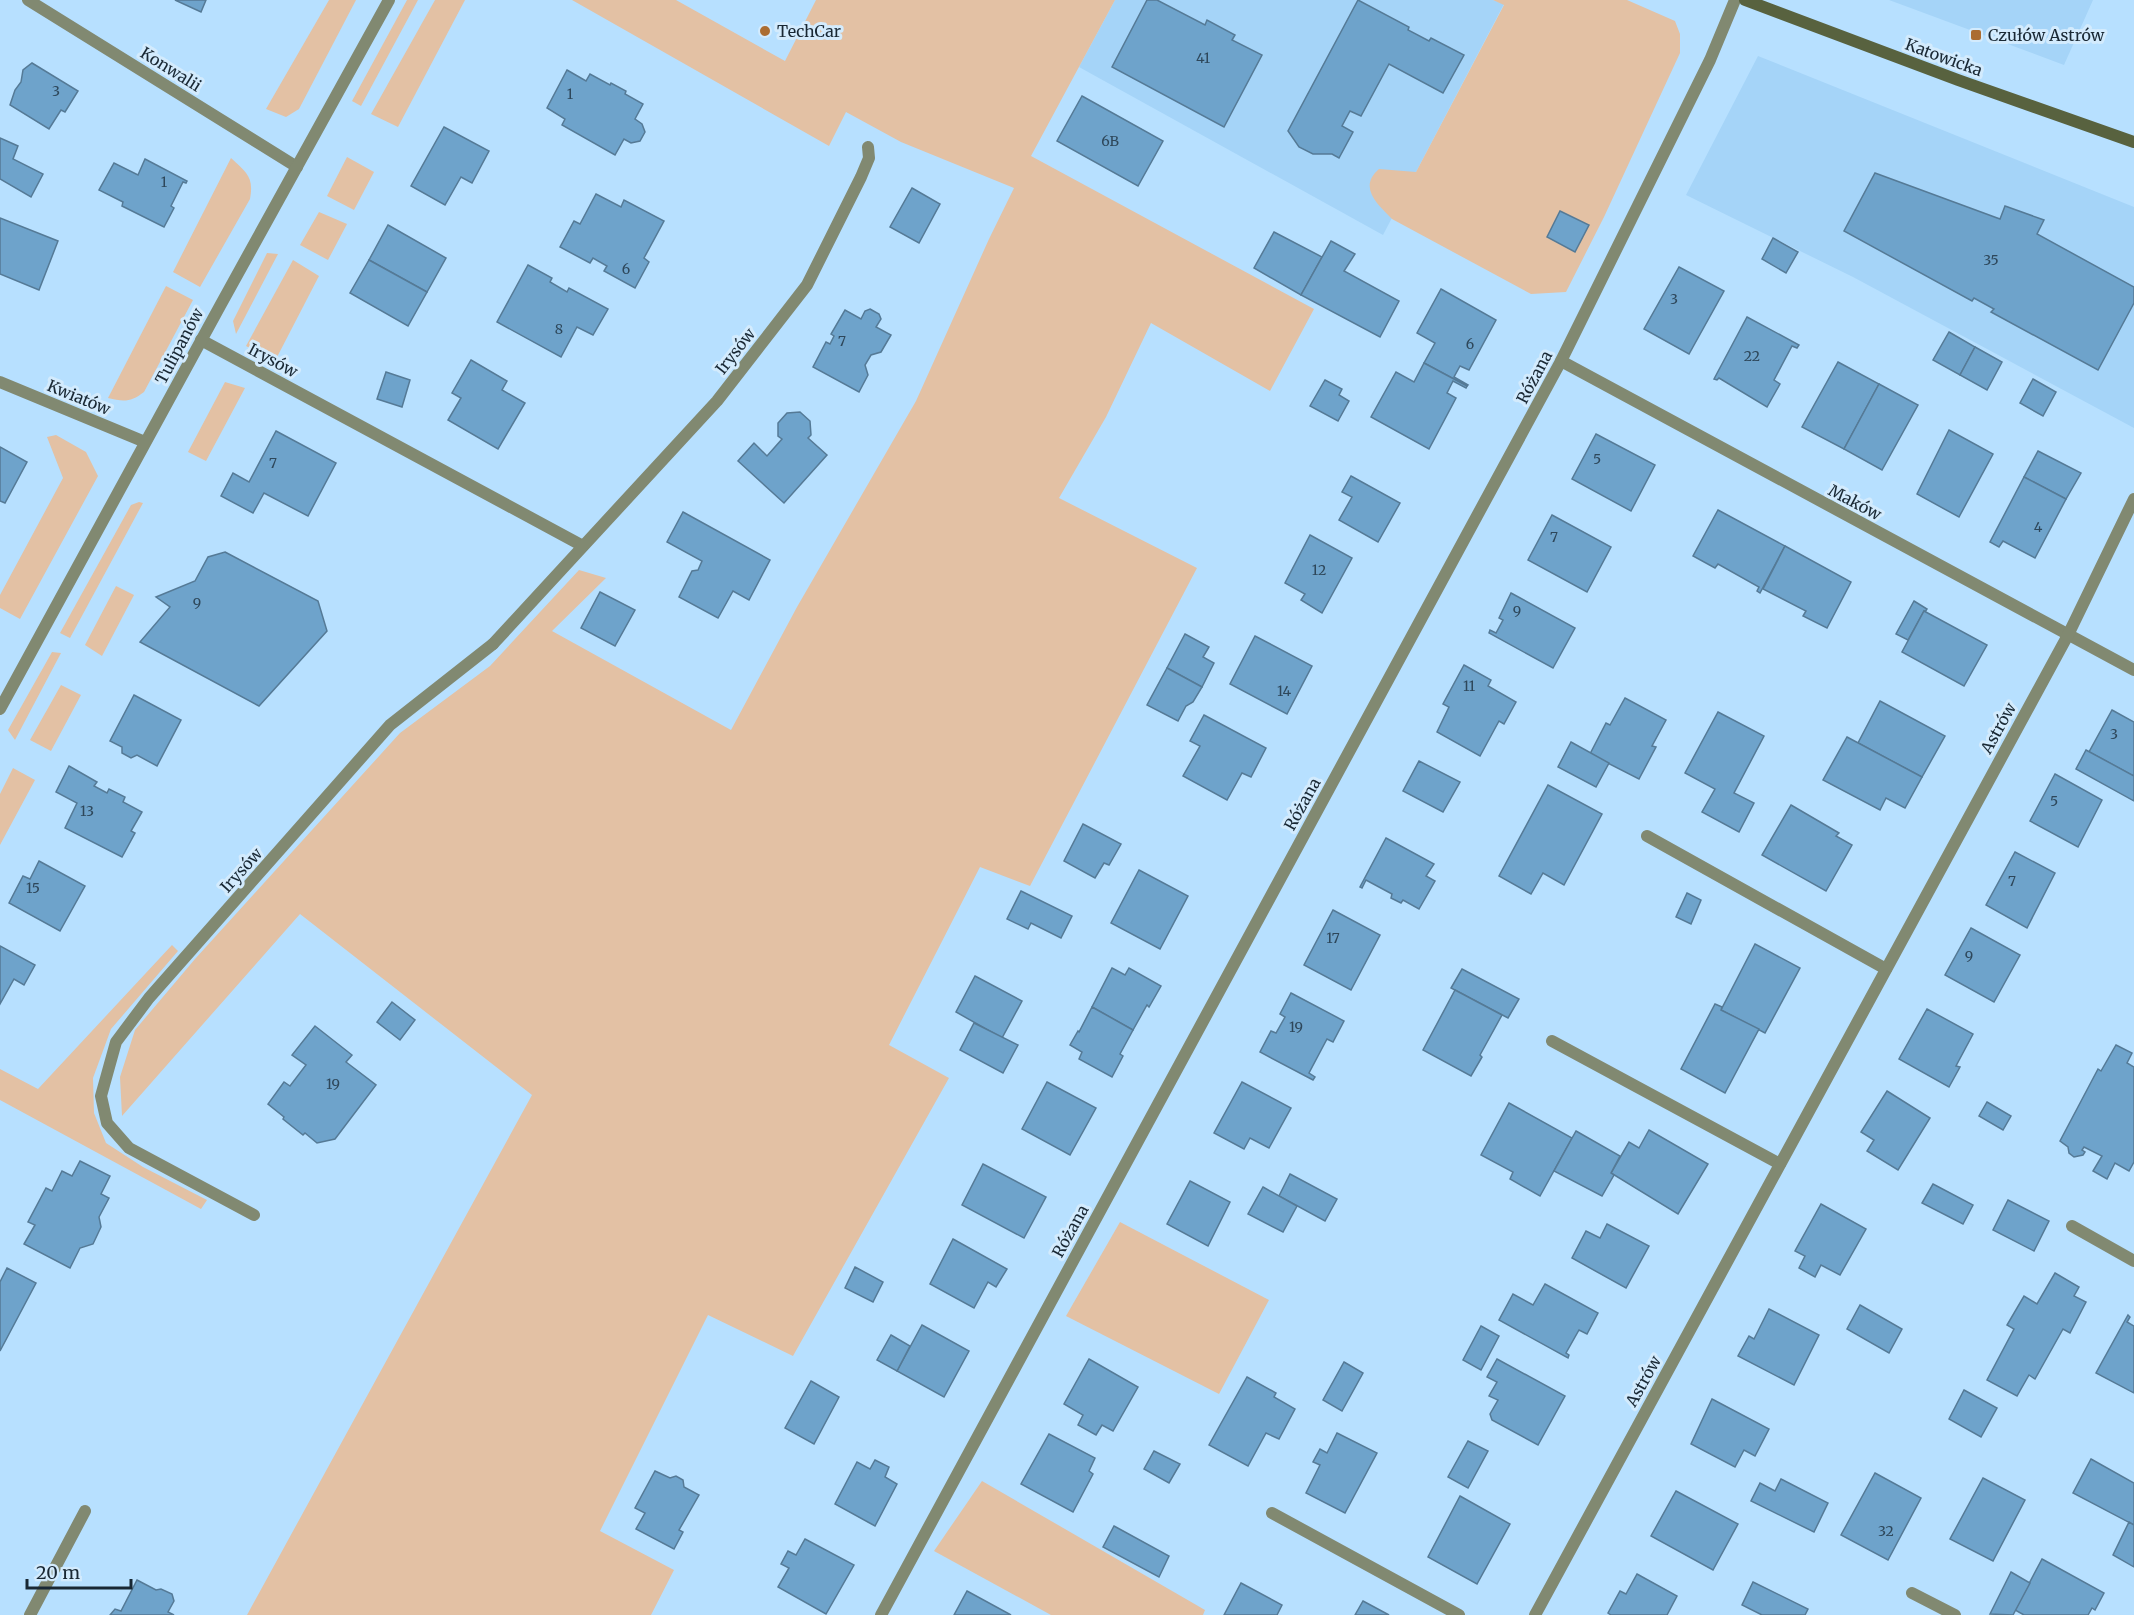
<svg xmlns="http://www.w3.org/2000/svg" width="2134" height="1615" viewBox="0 0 2134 1615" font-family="Merriweather,serif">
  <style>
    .built { fill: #a5d4f8 }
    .green { fill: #e3c1a4 }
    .building { fill: #6ea3cb; stroke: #557a96; stroke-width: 1.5 }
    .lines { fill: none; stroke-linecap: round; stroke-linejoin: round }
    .lane { stroke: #818971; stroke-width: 12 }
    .street { stroke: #818971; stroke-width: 12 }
    .secondary { stroke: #58623f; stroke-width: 12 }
    .poi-dot { fill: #ab6d32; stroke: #d3ebfd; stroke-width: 2 }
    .labels { text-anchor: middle; stroke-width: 6; stroke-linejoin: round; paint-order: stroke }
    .number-label { font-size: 14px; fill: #2e475a }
    .poi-label { font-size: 16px; fill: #192834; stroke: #d3ebfd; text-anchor: start }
    .street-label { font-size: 16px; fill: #192834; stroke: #d3ebfd }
  </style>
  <rect width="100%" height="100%" fill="#b7e0ff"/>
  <g class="built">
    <polygon points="1115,0 1493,0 1504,4 1383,235 1079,67"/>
    <polygon points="1889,0 2093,0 2064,65"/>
    <polygon points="1758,56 2134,207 2134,428 1853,277 1686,195"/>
  </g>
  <g class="green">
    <polygon points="329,0 356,0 299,109 286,117 266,109"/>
    <polygon points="407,0 418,0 361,106 352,101"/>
    <polygon points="435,0 465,0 398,127 371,114"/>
    <polygon points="572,0 676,0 785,61 816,0 1115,0 1031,156 1314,309 1270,391 1151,323 1106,417 1059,498 1197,568 1030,886 980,867 889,1045 949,1078 793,1356 708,1315 600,1531 674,1570 651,1615 247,1615 532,1095 300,914 122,1116 120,1077 135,1030 195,959 400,733 490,666 579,570 606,578 552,631 731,730 797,607 916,401 989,239 1014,188 901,142 846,112 829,146"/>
    <path d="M1493 0H1627L1675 21 1680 34V53L1604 217 1566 292 1531 294 1392 219C1377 204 1358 187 1379 169L1416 172 1504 5Z"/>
    <polygon points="347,157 374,172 354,210 327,196"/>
    <path d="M231 158C247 173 254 177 250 199L200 287 173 272Z"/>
    <polygon points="319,212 347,224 328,260 300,245"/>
    <polygon points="267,253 278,254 236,334 233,321"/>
    <polygon points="293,260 319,276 275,361 246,346"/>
    <path d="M166 286 193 300 144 392C131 402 124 402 108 398Z"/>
    <polygon points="225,382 245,388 206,461 188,452"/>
    <polygon points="56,435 86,452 98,476 20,619 0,608 0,595 63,478 47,437"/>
    <polygon points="139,502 143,503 70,638 60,633 131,505"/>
    <polygon points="116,586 134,595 102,656 85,645"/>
    <polygon points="52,652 61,653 15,740 8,730"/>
    <polygon points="61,685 81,695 51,751 30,740"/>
    <polygon points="13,768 35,780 0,845 0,794"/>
    <polygon points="172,945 178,951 111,1029 93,1078 94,1113 106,1143 143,1167 207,1200 201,1209 0,1100 0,1069 38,1089"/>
    <polygon points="1120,1222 1269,1300 1219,1394 1066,1316"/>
    <polygon points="982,1481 1205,1610 1203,1615 1051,1615 934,1551"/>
  </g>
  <g class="building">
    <polygon points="175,0 206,0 201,12"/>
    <polygon points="1147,0 1157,0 1205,25 1207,20 1235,35 1232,40 1262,55 1224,127 1112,67"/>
    <polygon points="1358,0 1409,27 1408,30 1429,41 1431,38 1464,55 1443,93 1389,64 1361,116 1350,111 1342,126 1353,132 1339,158 1332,154 1313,154 1299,147 1288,131"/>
    <polygon points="32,63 78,91 65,112 61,110 49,129 10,105 15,90 21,82 23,70"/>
    <polygon points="567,70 586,81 590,74 610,85 611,83 626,91 625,94 643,104 635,119 642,124 645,132 640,141 631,143 624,139 615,155 562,125 565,119 547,108"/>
    <polygon points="1082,96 1163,141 1138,186 1057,141"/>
    <polygon points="444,127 489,151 472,183 461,177 445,205 411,186"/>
    <polygon points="0,138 18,146 13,159 43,174 31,197 0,179"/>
    <polygon points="145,159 187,181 186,183 183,182 171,206 174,208 164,227 122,206 123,202 99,190 114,163 138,175"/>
    <polygon points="1875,173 2000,219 2005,206 2044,220 2037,234 2134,287 2134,303 2098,370 1991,312 1994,309 1974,298 1972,301 1844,231"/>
    <polygon points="912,188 940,204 919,243 890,227"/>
    <polygon points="596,194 621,207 624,200 664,221 644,258 649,262 635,288 604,271 607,266 593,258 590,263 560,247 574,221 580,224"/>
    <polygon points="1560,211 1589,225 1575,252 1547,237"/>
    <polygon points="0,218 58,241 39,290 0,274"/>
    <polygon points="388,225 446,258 427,292 369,260"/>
    <polygon points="1274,232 1322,257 1301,295 1254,268"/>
    <polygon points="1773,238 1798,252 1786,273 1762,259"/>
    <polygon points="1331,241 1355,254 1344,271 1399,301 1380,337 1301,295"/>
    <polygon points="369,260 427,292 408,326 350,293"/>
    <polygon points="528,265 552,278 550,282 567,292 569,288 608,309 593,335 577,327 561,357 497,322"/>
    <polygon points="1679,267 1724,291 1689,354 1644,329"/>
    <polygon points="1441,289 1496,320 1469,370 1460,366 1454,377 1468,385 1467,386 1424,363 1435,343 1417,333"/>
    <polygon points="870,309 879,314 881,319 876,327 891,335 881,352 871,355 865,365 868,375 859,392 813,367 826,342 830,344 834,336 831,334 845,310 861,319 865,311"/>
    <polygon points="1747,317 1799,345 1797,348 1792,346 1774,380 1780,384 1767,407 1719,378 1717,380 1714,379"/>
    <polygon points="1949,332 1975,347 1960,375 1933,360"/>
    <polygon points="1975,347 2002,362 1987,390 1960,375"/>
    <polygon points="471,360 507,381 502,390 525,403 498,449 448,420 461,398 452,393"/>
    <polygon points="1838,362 1879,384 1844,449 1802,427"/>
    <polygon points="1424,363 1467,386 1466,388 1453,381 1447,393 1456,398 1429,449 1371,417 1396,372 1414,382"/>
    <polygon points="386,372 410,380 402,407 377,399"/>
    <polygon points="2033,379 2056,392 2043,416 2020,403"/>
    <polygon points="1325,380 1342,389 1339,395 1349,401 1338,421 1310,406"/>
    <polygon points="1879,384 1918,405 1882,470 1844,449"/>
    <polygon points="800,412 810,421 811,435 808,438 827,455 784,503 738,461 754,443 767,456 782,439 778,436 778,423 787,413"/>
    <polygon points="1949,430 1993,454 1959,517 1917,494"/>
    <polygon points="276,431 336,463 308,516 264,493 253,513 221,496 233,473 249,482"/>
    <polygon points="1596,434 1655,465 1631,511 1572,479"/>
    <polygon points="0,447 27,462 5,503 0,501"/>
    <polygon points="2038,451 2081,473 2066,499 2024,477"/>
    <polygon points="1351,476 1400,503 1378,542 1339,520 1352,497 1342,492"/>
    <polygon points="2024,477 2066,499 2035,558 2003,541 1999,547 1990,542"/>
    <polygon points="1718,510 1785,546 1760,593 1757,591 1759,587 1718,564 1715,568 1693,556"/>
    <polygon points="683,512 770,560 749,600 733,591 718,618 679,597 692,571 698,570 702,561 667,542"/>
    <polygon points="1552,515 1611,547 1587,592 1528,560"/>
    <polygon points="1310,535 1352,558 1322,613 1301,600 1305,594 1285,583"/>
    <polygon points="1785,546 1851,582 1827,628 1803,616 1806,611 1763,589"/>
    <polygon points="225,552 318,601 327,631 259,706 140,642 170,607 156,597 195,581 208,557"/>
    <polygon points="600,592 635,610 615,646 581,628"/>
    <polygon points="1511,593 1575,628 1553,668 1489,633 1490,630 1496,633 1503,620 1499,618"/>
    <polygon points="1914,601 1927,609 1925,612 1924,611 1908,640 1896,634"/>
    <polygon points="1924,611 1987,645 1964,686 1902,652"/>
    <polygon points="1185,634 1209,647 1203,657 1214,663 1202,687 1167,668"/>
    <polygon points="1255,636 1312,666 1287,714 1230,684"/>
    <polygon points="1464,665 1491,680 1488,686 1516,702 1504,724 1499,721 1480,756 1437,732 1449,707 1443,704"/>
    <polygon points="1167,668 1202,687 1193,702 1186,706 1178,721 1147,705"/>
    <polygon points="134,695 181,720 157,766 137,755 131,758 122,753 122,747 110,741"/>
    <polygon points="1625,698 1666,720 1652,746 1656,747 1639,779 1590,754 1606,723 1610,725"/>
    <polygon points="1880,701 1945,736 1922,777 1858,743"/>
    <polygon points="2112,710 2134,722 2134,776 2089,752"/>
    <polygon points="1718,712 1764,736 1734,793 1754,803 1739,832 1702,812 1715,789 1685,773"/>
    <polygon points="1204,715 1266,748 1251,777 1242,773 1227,800 1183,776 1200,746 1190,741"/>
    <polygon points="1847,737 1922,777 1905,808 1886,798 1880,810 1823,780"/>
    <polygon points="1571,742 1609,763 1596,787 1558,767"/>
    <polygon points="2086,750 2134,776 2134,801 2076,769"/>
    <polygon points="1419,761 1460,782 1443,812 1403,791"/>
    <polygon points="69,766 97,782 94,786 107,793 109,789 125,797 123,802 142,812 131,831 135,833 122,857 65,828 77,803 56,792"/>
    <polygon points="2055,774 2102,800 2078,847 2030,821"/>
    <polygon points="1548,785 1602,814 1564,885 1543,873 1531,894 1499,876"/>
    <polygon points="1791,805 1839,833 1836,836 1852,845 1826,891 1762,855"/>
    <polygon points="1083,824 1121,844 1109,865 1104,863 1095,878 1064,861"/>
    <polygon points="1386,838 1434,864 1426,876 1435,881 1419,909 1403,900 1401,903 1391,898 1392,894 1366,880 1362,888 1360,887"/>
    <polygon points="2015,852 2055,873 2027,928 1986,905"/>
    <polygon points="39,861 85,886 60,931 9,903 23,876 30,879"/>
    <polygon points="1139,870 1188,896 1160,949 1111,923"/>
    <polygon points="1021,891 1072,916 1061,938 1031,923 1028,929 1007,919"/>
    <polygon points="1687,893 1701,900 1691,924 1676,917"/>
    <polygon points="1333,910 1380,935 1351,990 1304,965"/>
    <polygon points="1971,928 2020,955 1994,1002 1945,975"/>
    <polygon points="1755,944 1800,968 1765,1033 1721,1010"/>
    <polygon points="0,946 35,965 24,985 14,979 0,1004"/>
    <polygon points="1112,968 1125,975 1129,968 1161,986 1149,1007 1147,1005 1133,1030 1092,1007"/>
    <polygon points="1462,969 1519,999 1508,1018 1451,988"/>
    <polygon points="975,976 1022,1001 1002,1038 956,1012"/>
    <polygon points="1455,990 1502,1015 1480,1055 1482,1057 1471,1076 1423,1050"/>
    <polygon points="1291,993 1344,1021 1333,1042 1327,1039 1309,1073 1315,1077 1313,1080 1260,1052 1271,1031 1276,1033 1285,1017 1280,1014"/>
    <polygon points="392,1002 415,1020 400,1040 377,1022"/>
    <polygon points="1715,1004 1722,1007 1721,1010 1759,1029 1725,1093 1681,1069"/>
    <polygon points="1092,1007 1133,1030 1120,1054 1123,1056 1112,1077 1079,1059 1082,1052 1070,1045 1078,1031 1079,1032"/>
    <polygon points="1927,1009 1973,1034 1956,1066 1960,1067 1949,1087 1899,1059"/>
    <polygon points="974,1023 1018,1045 1003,1073 960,1050"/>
    <polygon points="315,1026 352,1055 346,1062 376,1085 335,1139 317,1143 305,1133 303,1135 283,1119 284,1117 268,1104 284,1082 290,1086 306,1065 292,1055"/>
    <polygon points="2116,1045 2132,1053 2127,1063 2134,1067 2134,1162 2129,1171 2115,1163 2107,1179 2093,1171 2102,1156 2084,1147 2082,1150 2085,1152 2083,1155 2074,1157 2069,1153 2068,1147 2060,1141 2098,1069 2101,1071"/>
    <polygon points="1047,1082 1096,1108 1070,1155 1022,1129"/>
    <polygon points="1242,1082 1291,1108 1269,1148 1250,1138 1244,1149 1214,1133"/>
    <polygon points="1887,1091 1930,1118 1898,1170 1867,1151 1874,1140 1861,1132"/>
    <polygon points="1987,1102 2011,1116 2003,1130 1979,1116"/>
    <polygon points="1509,1103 1572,1138 1540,1196 1510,1179 1513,1172 1481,1155"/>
    <polygon points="1649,1130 1708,1164 1678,1214 1611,1173 1629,1142 1639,1148"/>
    <polygon points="1576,1131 1620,1156 1611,1173 1614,1175 1602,1196 1554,1171"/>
    <polygon points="80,1161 110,1176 101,1194 109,1198 99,1217 101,1227 93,1244 80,1248 70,1268 24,1244 35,1225 28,1222 46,1188 52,1191 62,1171 72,1176"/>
    <polygon points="983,1164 1046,1197 1024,1238 962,1205"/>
    <polygon points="1290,1174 1337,1199 1325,1221 1279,1196"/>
    <polygon points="1190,1181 1230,1202 1208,1246 1167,1224"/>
    <polygon points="1933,1184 1973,1205 1963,1224 1922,1203"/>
    <polygon points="1263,1187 1297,1206 1283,1232 1248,1214"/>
    <polygon points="2008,1200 2049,1221 2034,1251 1993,1230"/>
    <polygon points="1821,1204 1866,1229 1840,1275 1821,1265 1815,1277 1799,1268 1805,1256 1795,1251"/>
    <polygon points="1607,1224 1649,1246 1626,1288 1572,1258 1586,1231 1600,1238"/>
    <polygon points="953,1239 1007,1269 996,1287 988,1282 974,1308 930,1284"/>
    <polygon points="855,1267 883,1282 873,1302 845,1288"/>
    <polygon points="7,1268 36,1283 0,1351 0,1282"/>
    <polygon points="2055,1273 2079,1287 2074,1296 2086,1302 2070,1333 2063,1329 2035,1379 2029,1375 2017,1396 1987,1380 2014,1329 2007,1325 2024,1296 2037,1304"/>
    <polygon points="1545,1284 1598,1313 1587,1334 1579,1330 1566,1353 1569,1355 1568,1358 1499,1320 1513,1294 1533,1305"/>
    <polygon points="1860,1305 1902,1329 1889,1353 1847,1329"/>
    <polygon points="1769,1309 1819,1335 1794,1385 1738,1356 1749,1336 1754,1339"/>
    <polygon points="2128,1315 2130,1317 2127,1322 2134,1326 2134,1393 2096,1373"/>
    <polygon points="922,1325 969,1351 944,1397 897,1371"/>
    <polygon points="1481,1326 1499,1336 1481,1370 1463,1360"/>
    <polygon points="891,1335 910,1346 897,1371 877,1360"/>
    <polygon points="1089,1359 1138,1387 1113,1431 1102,1425 1096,1435 1078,1425 1083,1415 1064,1404"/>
    <polygon points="1497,1359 1565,1396 1538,1445 1492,1420 1490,1414 1498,1400 1489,1396 1497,1382 1487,1377"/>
    <polygon points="1344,1362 1363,1373 1342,1411 1323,1400"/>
    <polygon points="1247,1377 1276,1393 1274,1397 1295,1409 1279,1439 1266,1433 1248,1466 1209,1445"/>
    <polygon points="811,1381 839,1397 814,1444 785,1428"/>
    <polygon points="1964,1390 1997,1408 1981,1437 1949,1419"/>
    <polygon points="1712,1399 1769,1429 1755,1456 1744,1450 1735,1467 1691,1444"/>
    <polygon points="1337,1433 1377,1453 1345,1513 1306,1493 1320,1465 1313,1462 1320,1449 1327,1453"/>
    <polygon points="1049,1434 1095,1458 1089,1471 1093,1474 1073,1512 1021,1484"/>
    <polygon points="1468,1441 1488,1451 1468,1488 1448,1477"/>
    <polygon points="1154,1451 1180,1464 1169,1483 1144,1469"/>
    <polygon points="2091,1459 2134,1483 2134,1525 2073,1493"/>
    <polygon points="875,1460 889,1467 885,1477 897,1484 875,1526 835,1504 857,1462 870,1469"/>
    <polygon points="655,1471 670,1478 676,1476 683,1480 684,1487 699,1495 679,1530 683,1532 674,1549 636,1529 645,1513 635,1508"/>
    <polygon points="1875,1473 1921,1498 1888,1560 1841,1535"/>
    <polygon points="1983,1478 2025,1500 1993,1561 1950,1539"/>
    <polygon points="1781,1479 1828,1503 1814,1532 1751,1501 1760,1483 1775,1491"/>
    <polygon points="1676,1491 1738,1524 1713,1570 1651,1536"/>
    <polygon points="1460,1496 1510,1524 1477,1584 1428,1557"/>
    <polygon points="2129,1522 2134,1525 2134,1567 2113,1555"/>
    <polygon points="1114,1526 1169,1556 1159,1577 1103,1547"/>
    <polygon points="805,1539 854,1565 826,1614 778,1587 789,1568 781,1564 788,1551 796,1555"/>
    <polygon points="2042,1559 2104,1593 2095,1610 2092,1608 2088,1615 2024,1615 2015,1610"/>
    <polygon points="2011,1572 2030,1583 2013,1615 1990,1614"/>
    <polygon points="1637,1574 1677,1596 1667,1615 1611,1615 1608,1613 1620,1591 1626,1594"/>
    <polygon points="137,1580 156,1590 161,1589 172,1594 174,1601 168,1612 174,1615 110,1615 115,1609 121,1611"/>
    <polygon points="1753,1582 1808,1609 1805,1615 1762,1615 1742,1605"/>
    <polygon points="1241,1583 1282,1605 1277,1615 1224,1615"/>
    <polygon points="967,1591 1011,1615 954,1615"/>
    <polygon points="1363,1601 1389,1615 1355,1615"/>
  </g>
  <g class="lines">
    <g class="lane">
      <polyline points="1647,836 1886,969"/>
      <polyline points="1552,1041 1780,1164"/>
      <polyline points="254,1215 129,1148 107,1123 101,1096 116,1042 149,998 390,725 493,644"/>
      <polyline points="2072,1226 2134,1261"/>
      <polyline points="1272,1513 1459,1615"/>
      <polyline points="1912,1593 1955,1615"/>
    </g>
    <g class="street">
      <polyline points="28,0 297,167"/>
      <polyline points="201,340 583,546"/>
      <polyline points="1561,361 2134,670"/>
      <polyline points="0,382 145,442"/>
      <polyline points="493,644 717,401 807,285 861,177 869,158 868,147"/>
      <polyline points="0,709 220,306 389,0"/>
      <polyline points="30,1615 85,1511"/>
      <polyline points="881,1615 1561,361 1710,60 1735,0"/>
      <polyline points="1535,1615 2068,635 2134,499"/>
    </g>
    <polyline class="secondary" points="1745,0 1958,80 2134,142"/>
  </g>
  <g class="poi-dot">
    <circle cx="765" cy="31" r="6"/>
    <rect x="1970" y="29" width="12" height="12" rx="3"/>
  </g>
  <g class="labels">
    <g class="number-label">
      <text x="1203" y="63">41</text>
      <text x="56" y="96">3</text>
      <text x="570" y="99">1</text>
      <text x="1110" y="146">6B</text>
      <text x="164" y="187">1</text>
      <text x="1991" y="265">35</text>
      <text x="626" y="274">6</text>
      <text x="1674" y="304">3</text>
      <text x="559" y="334">8</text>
      <text x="842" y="346">7</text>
      <text x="1470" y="349">6</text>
      <text x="1752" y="361">22</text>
      <text x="1597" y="464">5</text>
      <text x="273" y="468">7</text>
      <text x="2038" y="532">4</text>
      <text x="1554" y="542">7</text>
      <text x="1319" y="575">12</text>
      <text x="197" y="608">9</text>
      <text x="1517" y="616">9</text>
      <text x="1469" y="691">11</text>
      <text x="1284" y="696">14</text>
      <text x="2114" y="739">3</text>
      <text x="2054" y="806">5</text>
      <text x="87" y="816">13</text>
      <text x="2012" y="886">7</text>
      <text x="33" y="893">15</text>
      <text x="1333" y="943">17</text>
      <text x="1969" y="961">9</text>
      <text x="1296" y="1032">19</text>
      <text x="333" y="1089">19</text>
      <text x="1886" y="1536">32</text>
    </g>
    <g class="poi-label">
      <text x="777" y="37">TechCar</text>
      <text x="1988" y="41">Czułów Astrów</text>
    </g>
    <g class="street-label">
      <text transform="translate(1944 57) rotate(20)" y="6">Katowicka</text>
      <text transform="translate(171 69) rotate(32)" y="6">Konwalii</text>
      <text transform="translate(179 346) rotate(-62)" y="6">Tulipanów</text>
      <text transform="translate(735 351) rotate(-52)" y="6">Irysów</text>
      <text transform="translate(273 360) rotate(28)" y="6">Irysów</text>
      <text transform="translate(1534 377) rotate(-62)" y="6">Różana</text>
      <text transform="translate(79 397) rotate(22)" y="6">Kwiatów</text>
      <text transform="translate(1855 502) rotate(28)" y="6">Maków</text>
      <text transform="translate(1998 728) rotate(-61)" y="6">Astrów</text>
      <text transform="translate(1302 804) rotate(-61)" y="6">Różana</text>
      <text transform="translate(241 870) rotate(-48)" y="6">Irysów</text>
      <text transform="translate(1070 1231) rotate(-61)" y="6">Różana</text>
      <text transform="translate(1643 1381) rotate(-61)" y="6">Astrów</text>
    </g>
  </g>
  <path d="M27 1579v9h104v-9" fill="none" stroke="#192834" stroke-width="3"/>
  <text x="36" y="1579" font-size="18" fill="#192834" stroke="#d3ebfd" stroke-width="4.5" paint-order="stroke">20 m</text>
</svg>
